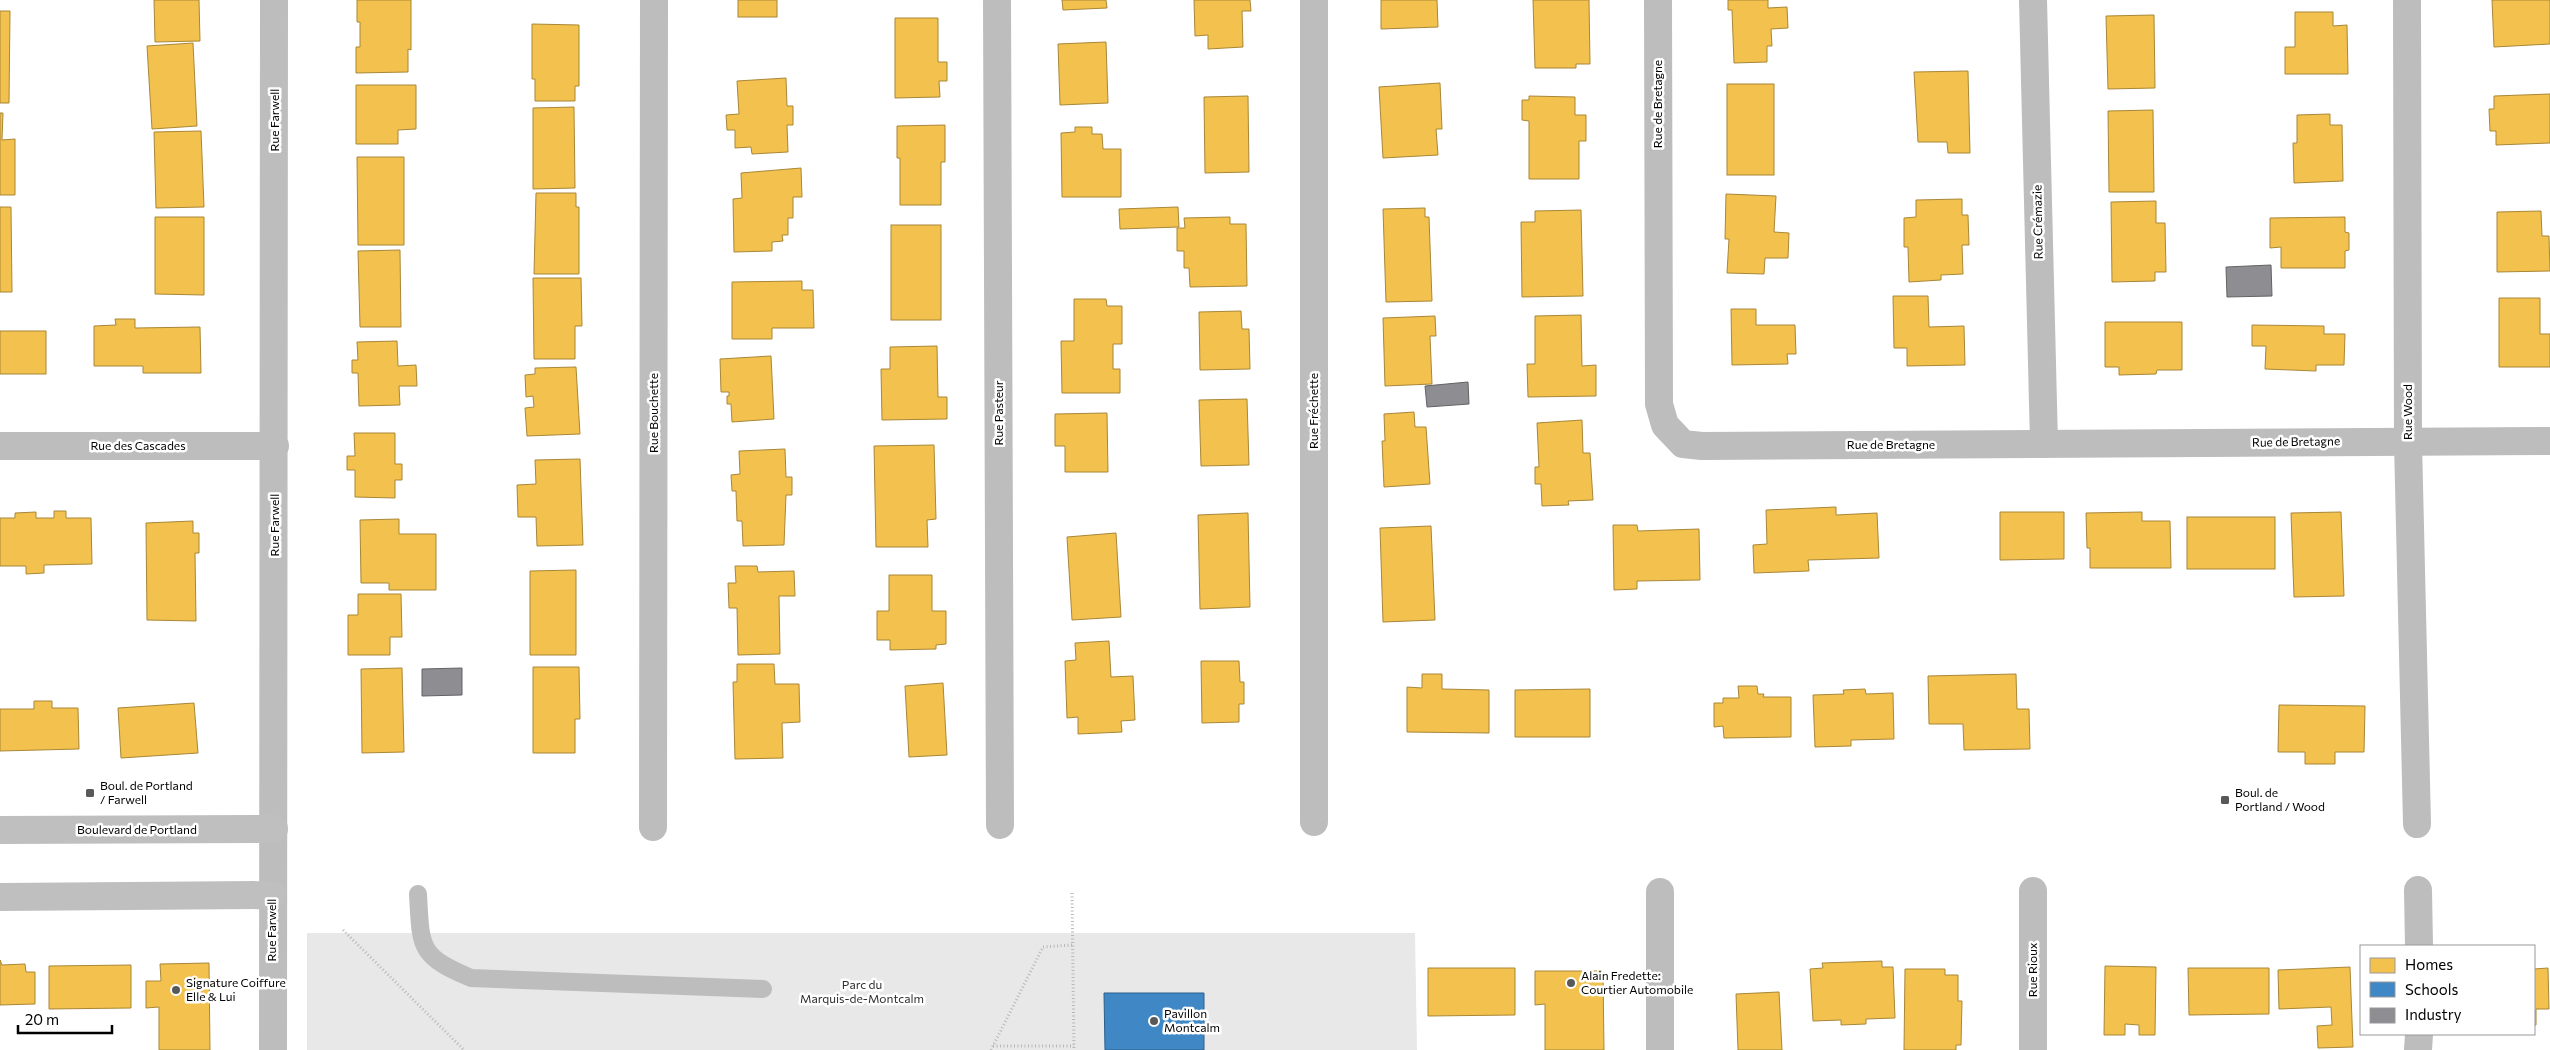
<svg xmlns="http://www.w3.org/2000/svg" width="2550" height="1050" viewBox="0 0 2550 1050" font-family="Commissioner,sans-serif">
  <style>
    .green { fill: #e8e8e8 }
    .homes { fill: #f2c14e; stroke: #a98737 }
    .schools { fill: #3f88c5; stroke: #2c5f8a }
    .industry { fill: #8d8d92; stroke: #636366 }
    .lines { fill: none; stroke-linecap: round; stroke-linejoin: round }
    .path { stroke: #b8b8b8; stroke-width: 3; stroke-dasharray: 1 2.5; stroke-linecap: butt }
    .service { stroke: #bdbdbd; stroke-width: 18 }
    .minor { stroke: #bdbdbd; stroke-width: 28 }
    .secondary { stroke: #bfbfbf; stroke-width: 28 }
    .poi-dot { fill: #595959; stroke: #fff; stroke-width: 2 }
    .labels { text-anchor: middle; stroke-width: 5; stroke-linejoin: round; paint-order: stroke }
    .street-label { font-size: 12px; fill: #000; stroke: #fff }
    .poi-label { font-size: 12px; fill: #000; stroke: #fff; text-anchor: start }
    .park-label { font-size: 12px; fill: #2d2d2d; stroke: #fff }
  </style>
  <rect width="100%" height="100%" fill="#fff"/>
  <polygon class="green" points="307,933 1415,933 1417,1050 307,1050"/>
  <g class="homes">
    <polygon points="154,0 199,0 200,41 155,42"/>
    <polygon points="357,0 411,0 411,50 408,49 408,72 356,73 356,47 360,47 360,22 357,22"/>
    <rect x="738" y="0" width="39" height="17"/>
    <polygon points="1062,0 1106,0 1107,8 1063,10"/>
    <polygon points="1194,0 1250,0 1251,11 1242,11 1243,47 1208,49 1208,35 1195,36"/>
    <polygon points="1381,0 1437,0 1438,27 1381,29"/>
    <polygon points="1533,0 1589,0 1590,64 1576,64 1576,68 1535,68"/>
    <polygon points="1728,0 1768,0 1768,8 1787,7 1788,28 1771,29 1772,46 1767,46 1767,62 1734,63 1732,10 1728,10"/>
    <polygon points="2492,0 2550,0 2550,44 2494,47"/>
    <polygon points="0,11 10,11 9,103 0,103"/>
    <polygon points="2295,12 2333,12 2333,26 2347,25 2348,74 2285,74 2285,47 2295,47"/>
    <polygon points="2154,15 2155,88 2108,89 2106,16"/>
    <polygon points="895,18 938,18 938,62 947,62 947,81 939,81 940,97 895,98"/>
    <polygon points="532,24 579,25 579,86 575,86 575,101 535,101 535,79 532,79"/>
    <polygon points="1106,42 1108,103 1060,105 1058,44"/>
    <polygon points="193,43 197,126 152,129 147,46"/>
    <polygon points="1968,71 1970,153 1948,153 1947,142 1918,142 1914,72"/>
    <polygon points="786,78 787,106 793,106 793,125 787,125 788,152 752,154 751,147 735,148 735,130 727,130 726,115 739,114 737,81"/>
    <polygon points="1440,83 1442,129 1436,129 1438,155 1383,158 1379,87"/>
    <rect x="1727" y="84" width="47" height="91"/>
    <polygon points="356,85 416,85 416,129 398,130 398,144 356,144"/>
    <polygon points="2550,94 2550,143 2496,145 2496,131 2490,131 2489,109 2494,109 2494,96"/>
    <polygon points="1248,96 1249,172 1205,173 1204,97"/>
    <polygon points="1529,96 1575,97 1575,115 1586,115 1586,141 1579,141 1579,179 1529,179 1529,121 1522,120 1522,100 1529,100"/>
    <polygon points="574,107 575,188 533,189 533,108"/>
    <polygon points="2153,110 2154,192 2109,192 2108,111"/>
    <polygon points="0,113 3,113 2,140 15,139 15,195 0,195"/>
    <polygon points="2330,114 2330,125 2342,125 2343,181 2294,183 2293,143 2297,143 2297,115"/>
    <polygon points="945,125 945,162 941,162 941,205 900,205 900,158 897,158 897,126"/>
    <polygon points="1075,127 1092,127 1092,134 1102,134 1103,149 1121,149 1121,197 1062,197 1061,133 1075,132"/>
    <polygon points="201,131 204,207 156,208 154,132"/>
    <polygon points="357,157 404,157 404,245 358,245"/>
    <polygon points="801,168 802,197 793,197 793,218 788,218 788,235 782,235 783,241 772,242 772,251 734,252 733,199 742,198 741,173"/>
    <polygon points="536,193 576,193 576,207 579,207 579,274 534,274"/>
    <polygon points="1726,194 1776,196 1774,232 1789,233 1788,258 1765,258 1764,274 1727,273 1729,239 1725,239"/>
    <polygon points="1962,199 1962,215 1968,215 1969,245 1962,245 1963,274 1941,275 1941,280 1909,282 1908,247 1904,247 1904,218 1916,217 1916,200"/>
    <polygon points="2156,201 2156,223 2165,223 2166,272 2155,272 2155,281 2112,282 2111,202"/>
    <polygon points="0,207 11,207 12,292 0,292"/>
    <polygon points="1178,207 1179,227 1120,229 1119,209"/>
    <polygon points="1425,208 1425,217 1429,217 1432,301 1386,302 1383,209"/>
    <polygon points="1581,210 1583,296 1522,297 1521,222 1535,222 1535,211"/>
    <polygon points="2541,211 2542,236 2549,236 2550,271 2497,272 2497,212"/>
    <polygon points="155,217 204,217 204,295 155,294"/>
    <polygon points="1230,217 1230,224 1246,224 1247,286 1190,287 1189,268 1184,268 1184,251 1177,251 1177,228 1185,228 1184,218"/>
    <polygon points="2345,217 2345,232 2349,233 2349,250 2345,251 2345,268 2281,268 2281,247 2270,248 2270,218"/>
    <rect x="891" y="225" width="50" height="95"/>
    <polygon points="400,250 401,327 360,327 358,251"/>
    <polygon points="533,278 581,278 582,326 575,326 575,359 534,359"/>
    <polygon points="802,281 802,290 813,290 814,328 772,328 772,339 732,339 732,282"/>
    <polygon points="1893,296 1928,296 1929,327 1964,326 1965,365 1907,366 1907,348 1894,348"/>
    <polygon points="2499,298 2540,298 2540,334 2550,334 2550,367 2499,367"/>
    <polygon points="1074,299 1106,299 1107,306 1122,306 1122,344 1113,344 1113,369 1120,369 1120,393 1062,393 1061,341 1074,341"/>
    <polygon points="1731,309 1756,309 1756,325 1795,325 1796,354 1787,354 1788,364 1732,365"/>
    <polygon points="1241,311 1242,329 1249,329 1250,369 1200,370 1199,312"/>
    <polygon points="1581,315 1582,366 1596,365 1596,396 1528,397 1527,364 1535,364 1535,316"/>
    <polygon points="1435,316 1436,336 1430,336 1432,384 1385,386 1383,318"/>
    <polygon points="115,319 135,319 135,328 200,327 201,373 143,373 143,366 94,366 94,326 116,325"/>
    <polygon points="2105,322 2182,322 2182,370 2157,370 2156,374 2119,375 2119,367 2105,367"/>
    <polygon points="2252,325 2324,326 2324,334 2345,334 2344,365 2316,365 2316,371 2265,369 2266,346 2252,346"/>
    <rect x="0" y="331" width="46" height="43"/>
    <polygon points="397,341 398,366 416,365 417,386 399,386 400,405 359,406 358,373 352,373 352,360 358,360 357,342"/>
    <polygon points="937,346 938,397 947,397 947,419 882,420 881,369 890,369 890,347"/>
    <polygon points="771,356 774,419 732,422 731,404 727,404 727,396 729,396 729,392 721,392 720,359"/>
    <polygon points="576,367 580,434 527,436 525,408 534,407 533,396 526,397 525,375 535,374 535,368"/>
    <polygon points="1247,399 1249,465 1201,466 1199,400"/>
    <polygon points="1414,412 1415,427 1426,427 1430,484 1384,487 1382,441 1385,441 1384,414"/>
    <polygon points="1107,413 1108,472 1065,472 1065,446 1055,446 1055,414"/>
    <polygon points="1582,420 1583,453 1590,453 1593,500 1568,501 1569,505 1542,506 1541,484 1535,484 1535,467 1539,467 1537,423"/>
    <polygon points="354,433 395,433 395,464 402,464 402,480 395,480 395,498 355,497 355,470 347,470 347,456 355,456"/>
    <polygon points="934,445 936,519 927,520 928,547 876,547 874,446"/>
    <polygon points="785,449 786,477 792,477 792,495 786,495 784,545 743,546 742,521 737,521 736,491 732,491 731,475 740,474 739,451"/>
    <polygon points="580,459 583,545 537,546 536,517 518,517 517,485 536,484 535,460"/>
    <polygon points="1836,507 1836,515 1877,513 1879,558 1808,560 1809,571 1754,573 1753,545 1767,544 1766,510"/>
    <polygon points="54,511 66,511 66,518 91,518 92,564 44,565 44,573 26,574 26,566 0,566 0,518 15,518 15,513 36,512 36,518 54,518"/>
    <polygon points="2000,512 2064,512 2064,559 2000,560"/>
    <polygon points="2142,512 2142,521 2170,521 2171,568 2090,568 2090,548 2087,548 2086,513"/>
    <polygon points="2341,512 2344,596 2294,597 2291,513"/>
    <polygon points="1248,513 1250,607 1200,609 1198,515"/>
    <rect x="2187" y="517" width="88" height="52"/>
    <polygon points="399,519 399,534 436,534 436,590 389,590 389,583 361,583 360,520"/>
    <polygon points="193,521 193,533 199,533 199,553 195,553 196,621 147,620 146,523"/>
    <polygon points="1613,525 1637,525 1638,531 1699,529 1700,580 1637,581 1637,589 1614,590"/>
    <polygon points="1431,526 1435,620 1383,622 1380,528"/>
    <polygon points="1116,533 1121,617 1072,620 1067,537"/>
    <polygon points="735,566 757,566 758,572 794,571 795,596 779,596 780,654 738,655 737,608 729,608 728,583 736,583"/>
    <polygon points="576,570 576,655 530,655 530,571"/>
    <polygon points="889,575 932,575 932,611 946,611 946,644 936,645 936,649 890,650 890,640 877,640 877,611 889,611"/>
    <polygon points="358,594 401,594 402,637 390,637 390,655 348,655 348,615 358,615"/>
    <polygon points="1109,641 1111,677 1133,676 1135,720 1121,721 1122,732 1078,734 1078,717 1067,718 1065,661 1076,660 1075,643"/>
    <polygon points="1201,661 1239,661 1240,682 1244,682 1244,704 1239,704 1239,722 1202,723"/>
    <polygon points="737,664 774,664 775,684 799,684 800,722 782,723 783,758 735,759 733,682 737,682"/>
    <polygon points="533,667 579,667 580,719 575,719 575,753 533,753"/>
    <polygon points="402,668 404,752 362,753 361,669"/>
    <polygon points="1422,674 1442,674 1442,689 1489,690 1489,733 1407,732 1407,687 1422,688"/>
    <polygon points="2016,674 2017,709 2029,709 2030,749 1964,750 1963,724 1929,724 1928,676"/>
    <polygon points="943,683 947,755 909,757 905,686"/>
    <polygon points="1738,686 1757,686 1758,694 1764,694 1763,697 1791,697 1791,737 1724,738 1723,726 1714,727 1714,703 1723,703 1723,698 1739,698"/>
    <polygon points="1590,689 1590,737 1515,737 1515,690"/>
    <polygon points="1865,689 1866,694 1893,693 1894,739 1851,740 1851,746 1815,747 1813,695 1844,694 1843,690"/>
    <polygon points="34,701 52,701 52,708 78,708 79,749 0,751 0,709 34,709"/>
    <polygon points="194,703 198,753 121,758 118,708"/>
    <polygon points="2279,705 2365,706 2364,752 2335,752 2335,764 2305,764 2305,752 2278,752"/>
    <polygon points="0,960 2,965 25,964 26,972 35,972 35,1004 0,1005"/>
    <polygon points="1882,961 1882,967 1893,967 1895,1018 1866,1019 1866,1024 1841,1025 1841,1020 1813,1021 1810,969 1823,968 1822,963"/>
    <polygon points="209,963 210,1050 159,1050 159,1007 146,1008 146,981 161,981 160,964"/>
    <polygon points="131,965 131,1008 49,1009 49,966"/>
    <polygon points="2105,966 2156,967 2155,1035 2139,1035 2139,1025 2125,1024 2125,1035 2104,1035"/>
    <polygon points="2350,967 2353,1047 2318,1048 2317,1026 2332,1025 2331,1007 2279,1009 2278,970"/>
    <polygon points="1428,968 1515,968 1515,1015 1428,1016"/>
    <polygon points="2188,968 2269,968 2269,1014 2189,1015"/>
    <polygon points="2548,968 2549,1009 2536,1009 2536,1025 2534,1025 2534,969"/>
    <polygon points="1905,969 1945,969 1945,975 1958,975 1958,1001 1962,1001 1961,1045 1956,1045 1956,1050 1904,1050"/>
    <polygon points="1535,971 1603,971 1604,1050 1545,1050 1545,1004 1535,1005"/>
    <polygon points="1779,992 1782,1050 1738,1050 1736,994"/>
  </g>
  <polygon class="schools" points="1104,993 1204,993 1204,1050 1105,1050"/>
  <g class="industry">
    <polygon points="2271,265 2272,296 2227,297 2226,267"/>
    <polygon points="1468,382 1469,404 1427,407 1425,386"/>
    <polygon points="462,668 462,695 422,696 422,669"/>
  </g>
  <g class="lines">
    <g class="path">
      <polyline points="1072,893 1074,1050"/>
      <polyline points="343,930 464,1050"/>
      <polyline points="993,1046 1074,1046"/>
      <polyline points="991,1050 1043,947 1073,945"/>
    </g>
    <path class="service" d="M418 894C421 947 418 956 471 978L763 989"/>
    <g class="minor">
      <polyline points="997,0 1000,825"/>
      <polyline points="1658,0 1659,404 1665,425 1683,444 1702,446 2550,441"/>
      <polyline points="2033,0 2044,444"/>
      <polyline points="2407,0 2408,442 2417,824"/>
      <polyline points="0,446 275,446"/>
      <polyline points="1314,822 1314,0"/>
      <polyline points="653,827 654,0"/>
      <polyline points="2418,890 2419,946"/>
      <polyline points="2033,891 2033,1050"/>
      <polyline points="1660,892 1660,1050"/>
      <polyline points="273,1050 274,0"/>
      <polyline points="2418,1050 2419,1034"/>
    </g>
    <g class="secondary">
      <polyline points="0,830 274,829"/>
      <polyline points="0,897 272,895"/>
    </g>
  </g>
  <g class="poi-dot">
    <rect x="85" y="788" width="10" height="10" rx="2.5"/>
    <rect x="2220" y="795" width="10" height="10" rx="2.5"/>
    <circle cx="1571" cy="983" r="5"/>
    <circle cx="176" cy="990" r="5"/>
    <circle cx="1154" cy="1021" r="5"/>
  </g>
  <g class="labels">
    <g class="street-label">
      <text transform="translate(1658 104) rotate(-90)" y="4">Rue de Bretagne</text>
      <text transform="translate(275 120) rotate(-90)" y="4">Rue Farwell</text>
      <text transform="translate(2038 222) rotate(-91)" y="4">Rue Crémazie</text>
      <text transform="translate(1314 411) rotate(-90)" y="4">Rue Fréchette</text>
      <text transform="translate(2408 412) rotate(-90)" y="4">Rue Wood</text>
      <text transform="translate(654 413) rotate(-90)" y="4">Rue Bouchette</text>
      <text transform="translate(999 413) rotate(-90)" y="4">Rue Pasteur</text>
      <text transform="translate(2296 442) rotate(-1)" y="4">Rue de Bretagne</text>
      <text x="1891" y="449">Rue de Bretagne</text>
      <text x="138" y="450">Rue des Cascades</text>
      <text transform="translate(275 525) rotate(-90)" y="4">Rue Farwell</text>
      <text x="137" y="834">Boulevard de Portland</text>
      <text transform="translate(272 930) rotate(-90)" y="4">Rue Farwell</text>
      <text transform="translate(2033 970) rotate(-90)" y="4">Rue Rioux</text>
    </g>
    <g class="poi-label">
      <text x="100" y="790">Boul. de Portland<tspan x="100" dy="14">/ Farwell</tspan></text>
      <text x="2235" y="797">Boul. de<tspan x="2235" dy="14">Portland / Wood</tspan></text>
      <text x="1581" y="980">Alain Fredette:<tspan x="1581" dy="14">Courtier Automobile</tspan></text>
      <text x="186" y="987">Signature Coiffure<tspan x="186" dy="14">Elle &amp; Lui</tspan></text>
      <text x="1164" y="1018">Pavillon<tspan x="1164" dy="14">Montcalm</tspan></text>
    </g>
    <g class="park-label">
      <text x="862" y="989">Parc du<tspan x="862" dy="14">Marquis-de-Montcalm</tspan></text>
    </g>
  </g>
  <rect x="2360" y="945" width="175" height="90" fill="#ffffff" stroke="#999999"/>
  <rect x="2370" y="958" width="25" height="15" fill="#f2c14e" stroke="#999999"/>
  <text x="2405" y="970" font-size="15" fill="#000000">Homes</text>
  <rect x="2370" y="982" width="25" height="15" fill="#3f88c5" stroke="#999999"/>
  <text x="2405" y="995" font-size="15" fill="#000000">Schools</text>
  <rect x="2370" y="1008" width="25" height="15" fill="#8d8d92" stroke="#999999"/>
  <text x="2405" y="1020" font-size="15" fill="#000000">Industry</text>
  <path d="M18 1025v8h94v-8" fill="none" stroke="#000000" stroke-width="2.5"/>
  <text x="25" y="1025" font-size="15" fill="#000000" stroke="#ffffff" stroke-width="4" paint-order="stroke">20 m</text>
</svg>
